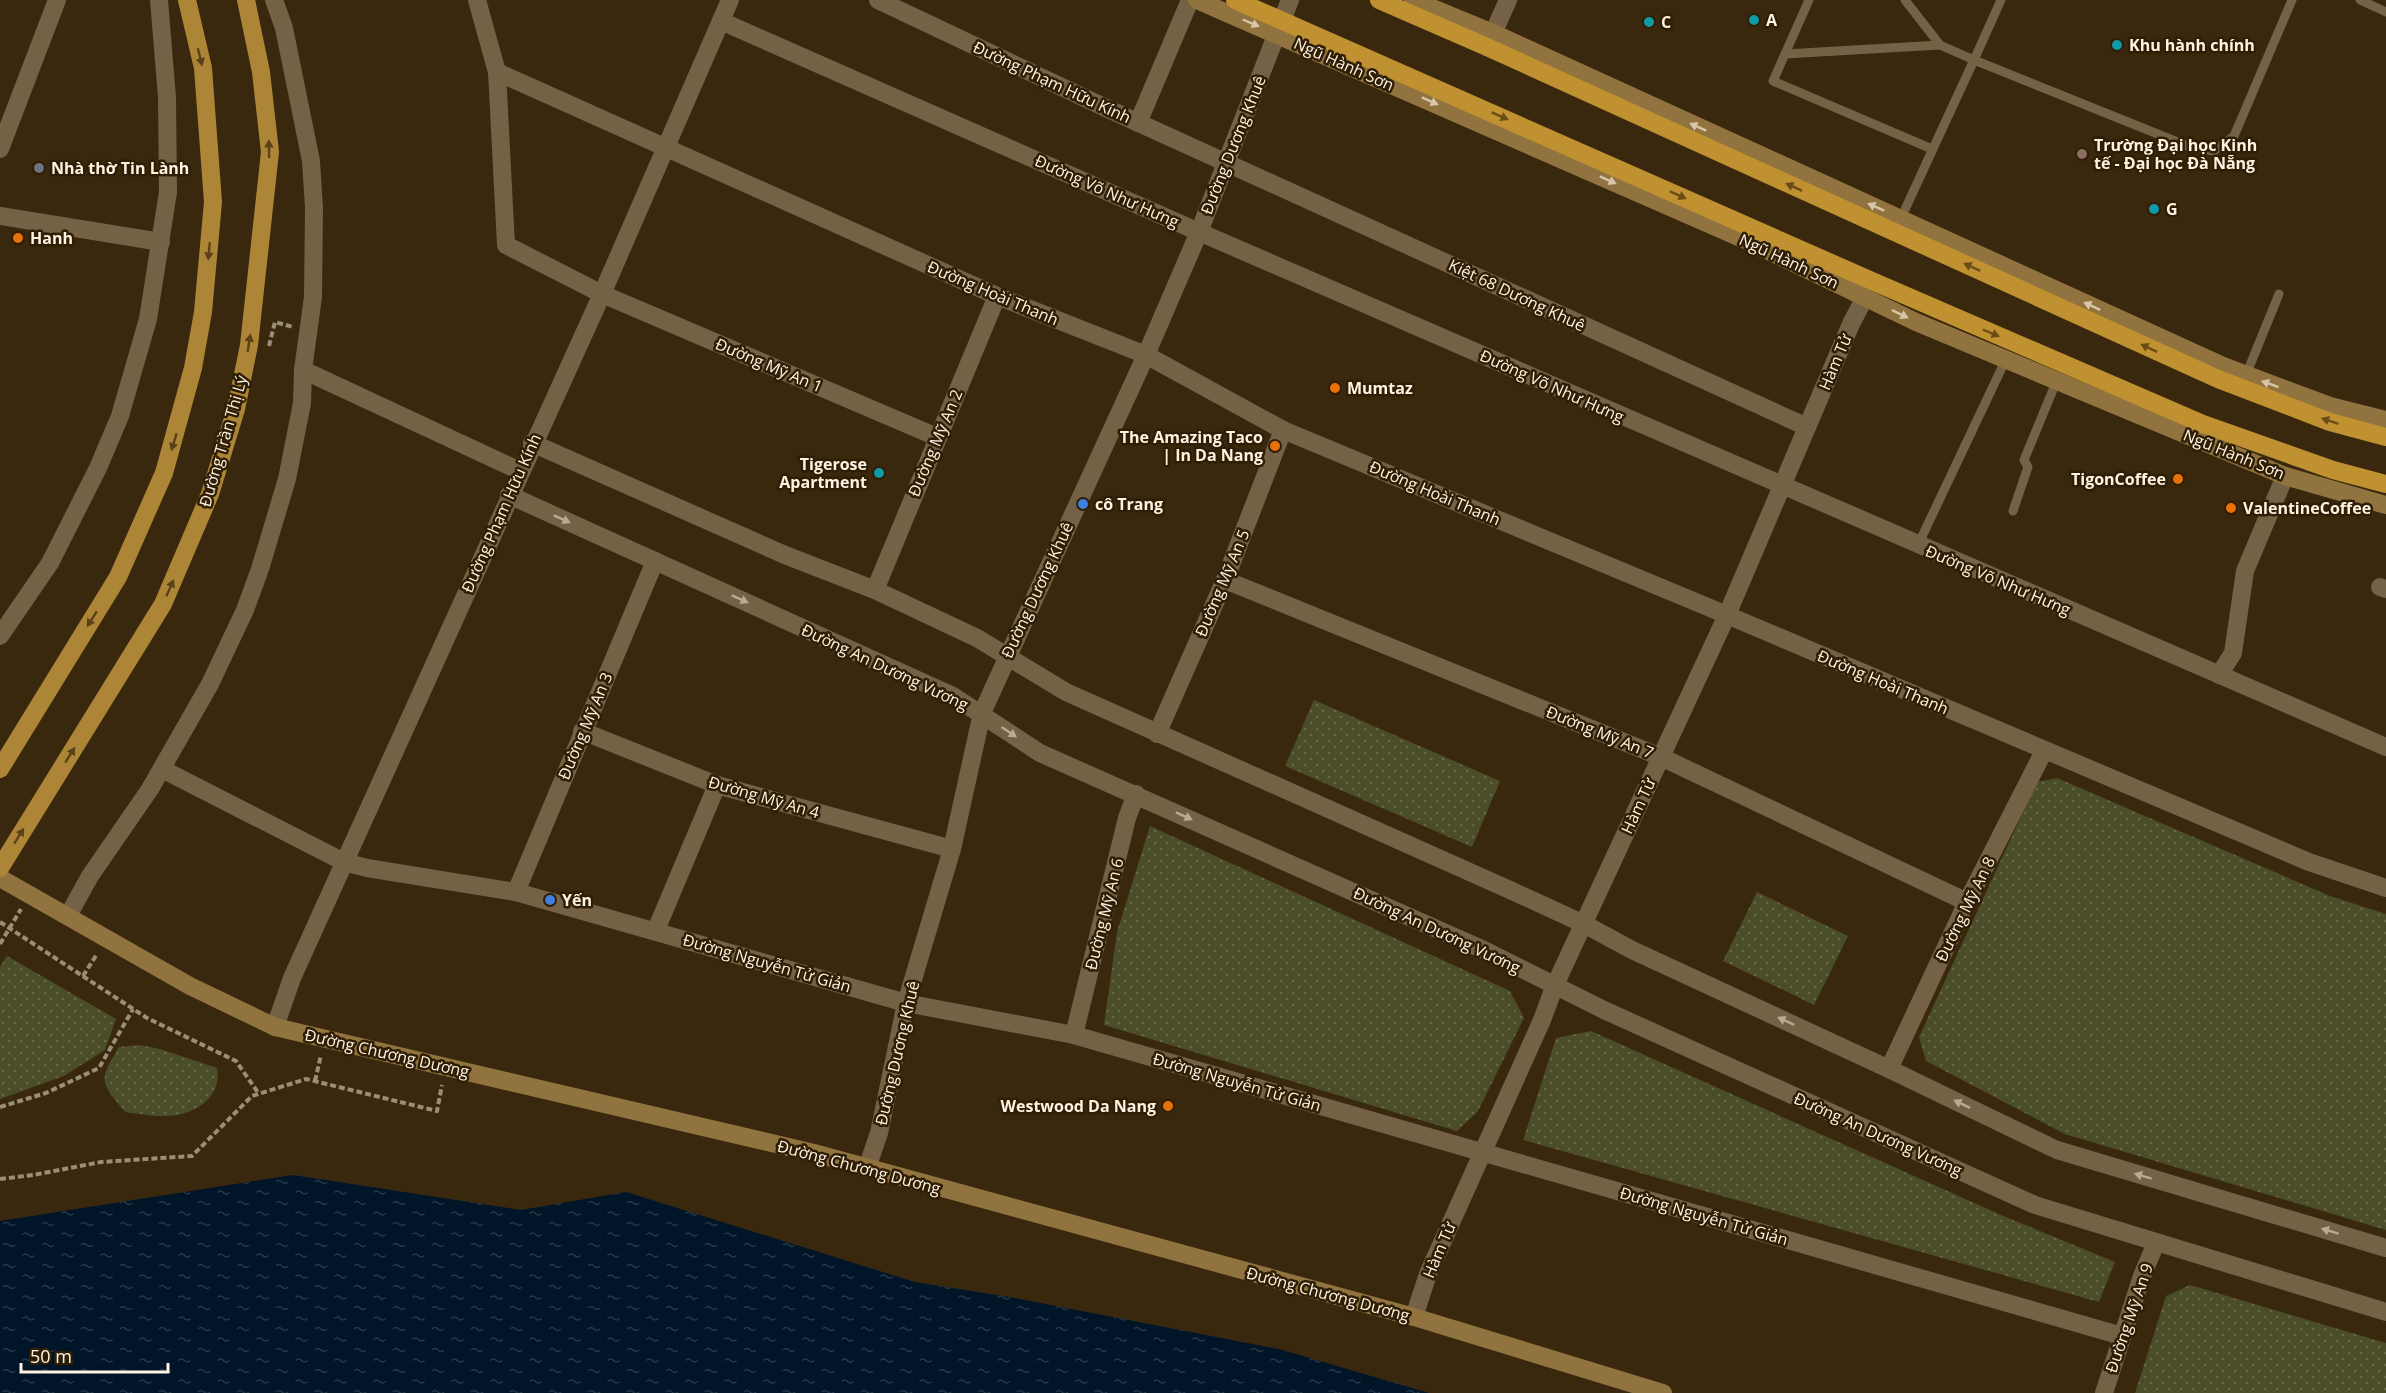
<svg xmlns="http://www.w3.org/2000/svg" width="2386" height="1393" viewBox="0 0 2386 1393" font-family="'Open Sans',sans-serif">
  <style>
    .green { fill: url(#green-dots) }
    .water { fill: url(#water-ripples) }
    .lines { fill: none; stroke-linecap: round; stroke-linejoin: round }
    .path { stroke: #9b8d78; stroke-width: 4; stroke-dasharray: 6 3; stroke-linecap: butt }
    .service { stroke: #746146; stroke-width: 9 }
    .minor { stroke: #746146; stroke-width: 18 }
    .tertiary { stroke: #746146; stroke-width: 18 }
    .secondary { stroke: #90733e; stroke-width: 18 }
    .primary { stroke: #ad8536; stroke-width: 18 }
    .trunk { stroke: #c09130; stroke-width: 18 }
    .oneway { fill: #d8c6a9 }
    .oneway2 { fill: #5b4216 }
    .oneway3 { fill: #694c16 }
    .oneway4 { fill: #b9aa94 }
    .culture-dot { fill: #0f9aa8; stroke: #2f1e04; stroke-width: 2 }
    .education-dot { fill: #8d6e63; stroke: #2f1e04; stroke-width: 2 }
    .worship-dot { fill: #6b7280; stroke: #2f1e04; stroke-width: 2 }
    .food-dot { fill: #e8710a; stroke: #2f1e04; stroke-width: 2 }
    .shop-dot { fill: #3f7fe0; stroke: #2f1e04; stroke-width: 2 }
    .labels { text-anchor: middle; stroke-width: 5; stroke-linejoin: round; paint-order: stroke }
    .poi-label { font-size: 16px; font-weight: bold; fill: #fef2e3; stroke: #2f1e04; text-anchor: start }
    .street-label { font-size: 16px; fill: #fef2e3; stroke: #2f1e04 }
  </style>
  <defs>
    <pattern id="green-dots" width="8" height="8" patternUnits="userSpaceOnUse" patternTransform="scale(1.5)"><rect width="8" height="8" fill="#4b4d29"/><path d="M2 2h.1M6 6h.1" fill="none" stroke="#666748" stroke-width="1.8" stroke-linecap="round"/></pattern>
    <pattern id="water-ripples" width="26" height="14" patternUnits="userSpaceOnUse" patternTransform="scale(1.5)"><rect width="26" height="14" fill="#011528"/><path d="M2 4q2-2 4 0t4 0M15 11q2-2 4 0t4 0" fill="none" stroke="#273847"/></pattern>
  </defs>
  <rect width="100%" height="100%" fill="#39280e"/>
  <g class="green">
    <polygon points="1314,700 1500,781 1472,847 1285,766"/>
    <polygon points="2057,778 2330,896 2386,914 2386,1230 2065,1134 1926,1061 1919,1037 2037,782"/>
    <polygon points="1150,826 1510,991 1524,1018 1478,1111 1457,1131 1104,1025 1117,932"/>
    <polygon points="1757,892 1848,936 1814,1005 1723,961"/>
    <polygon points="7,956 116,1019 105,1050 64,1076 0,1099 0,967"/>
    <polygon points="1591,1031 2001,1215 2115,1262 2099,1302 1523,1140 1556,1038"/>
    <path d="M140 1045 160 1049 217 1068C222 1093 201 1111 177 1115 160 1118 141 1114 125 1112 100 1081 98 1082 119 1047Z"/>
    <polygon points="2190,1285 2386,1343 2386,1393 2135,1393 2166,1296"/>
  </g>
  <polygon class="water" points="293,1175 521,1210 626,1192 915,1282 1015,1298 1279,1349 1429,1393 0,1393 0,1221"/>
  <g class="lines">
    <g class="path">
      <polyline points="269,346 275,322 293,327"/>
      <polyline points="0,922 147,1018 236,1061 259,1094"/>
      <polyline points="0,944 21,909"/>
      <polyline points="83,976 97,954"/>
      <polyline points="315,1081 321,1055"/>
      <polyline points="0,1107 46,1093 99,1068 133,1009"/>
      <polyline points="0,1179 33,1175 101,1162 192,1156 252,1096 306,1079 437,1111 442,1085"/>
    </g>
    <g class="service">
      <polyline points="1809,0 1773,81 1932,149"/>
      <polyline points="1905,0 1940,45 1974,60 2001,0"/>
      <polyline points="2360,0 2386,12"/>
      <polyline points="1785,54 1940,45"/>
      <polyline points="1901,218 1974,60 2190,147 2214,151 2234,136 2292,0"/>
      <polyline points="2246,375 2279,294"/>
      <polyline points="2013,511 2028,467 2024,460 2057,380"/>
      <polyline points="1918,545 2006,359"/>
    </g>
    <g class="minor">
      <polyline points="477,0 497,72 506,245 602,294 937,437"/>
      <polyline points="878,0 1106,108 1807,427"/>
      <polyline points="721,21 1199,232 2386,747"/>
      <polyline points="1487,47 1508,0"/>
      <polyline points="497,72 997,296 1146,355 1283,430 1727,615 2309,862 2386,888"/>
      <polyline points="1138,123 1190,0"/>
      <polyline points="0,149 57,0"/>
      <polyline points="0,216 161,242"/>
      <polyline points="303,370 520,471"/>
      <polyline points="532,443 785,555 875,590 977,638 1066,692 1510,890 1584,924 1632,950 1889,1069 2057,1150 2386,1248"/>
      <polyline points="509,495 953,696 1040,753 1484,950 1604,1010 2035,1205 2386,1312"/>
      <polyline points="1225,580 1661,757 1967,902"/>
      <polyline points="2380,587 2386,589"/>
      <polyline points="875,590 997,296"/>
      <polyline points="0,636 50,563 98,468 120,416 148,319 168,192 167,97 159,0"/>
      <polyline points="2219,675 2233,653 2245,571 2285,476"/>
      <polyline points="582,731 717,785 952,849"/>
      <polyline points="1157,734 1225,580 1283,430"/>
      <polyline points="162,769 344,862 367,868 516,892 906,1003 1074,1035 2122,1336"/>
      <polyline points="516,892 655,561"/>
      <polyline points="68,916 90,876 150,789 210,684 245,610 260,569 287,479 302,403 303,370 313,297 314,208 311,161 284,28 274,0"/>
      <polyline points="656,930 717,785"/>
      <polyline points="275,1027 292,978 602,294 730,0"/>
      <polyline points="1074,1035 1127,818 1136,794"/>
      <polyline points="1889,1069 1967,902 2044,751"/>
      <polyline points="1414,1317 1428,1274 1542,1020 1555,985 1727,615 1851,324 1865,297"/>
      <polyline points="2104,1393 2142,1276 2156,1243"/>
    </g>
    <polyline class="tertiary" points="867,1168 879,1133 906,1003 952,849 982,713 1146,355 1199,232 1290,0"/>
    <g class="secondary">
      <polyline points="1197,0 1750,242 1916,322 2285,476 2386,505"/>
      <polyline points="1413,0 1493,33 2223,366 2330,406 2386,420"/>
      <polyline points="0,878 190,986 275,1027 814,1153 1414,1317 1663,1393"/>
    </g>
    <g class="primary">
      <polyline points="0,769 118,577 164,473 193,368 203,312 213,202 203,68 187,0"/>
      <polyline points="0,868 163,604 210,494 236,409 249,345 270,152 261,72 246,0"/>
    </g>
    <g class="trunk">
      <polyline points="1235,0 1872,281 2203,424 2333,470 2386,484"/>
      <polyline points="1379,0 1487,47 2218,379 2330,422 2386,437"/>
    </g>
  </g>
  <defs><path id="oneway-solid" d="M-6-.8H1V-3.2L6.5 0L1 3.2V.8H-6Z" transform="scale(1.5)"/></defs>
  <g class="oneway">
    <use href="#oneway-solid" transform="translate(1251 23) rotate(23)"/>
    <use href="#oneway-solid" transform="translate(1430 101) rotate(24)"/>
    <use href="#oneway-solid" transform="translate(1698 127) rotate(-156)"/>
    <use href="#oneway-solid" transform="translate(1608 180) rotate(24)"/>
    <use href="#oneway-solid" transform="translate(1876 207) rotate(-156)"/>
    <use href="#oneway-solid" transform="translate(2092 306) rotate(-155)"/>
    <use href="#oneway-solid" transform="translate(1900 314) rotate(26)"/>
    <use href="#oneway-solid" transform="translate(2270 384) rotate(-160)"/>
  </g>
  <g class="oneway2">
    <use href="#oneway-solid" transform="translate(200 57) rotate(76)"/>
    <use href="#oneway-solid" transform="translate(269 149) rotate(-91)"/>
    <use href="#oneway-solid" transform="translate(209 251) rotate(95)"/>
    <use href="#oneway-solid" transform="translate(249 343) rotate(-81)"/>
    <use href="#oneway-solid" transform="translate(174 442) rotate(107)"/>
    <use href="#oneway-solid" transform="translate(170 588) rotate(-66)"/>
    <use href="#oneway-solid" transform="translate(92 619) rotate(122)"/>
    <use href="#oneway-solid" transform="translate(70 755) rotate(-58)"/>
    <use href="#oneway-solid" transform="translate(19 836) rotate(-58)"/>
  </g>
  <g class="oneway3">
    <use href="#oneway-solid" transform="translate(1500 116) rotate(24)"/>
    <use href="#oneway-solid" transform="translate(1794 187) rotate(-155)"/>
    <use href="#oneway-solid" transform="translate(1678 195) rotate(24)"/>
    <use href="#oneway-solid" transform="translate(1972 267) rotate(-155)"/>
    <use href="#oneway-solid" transform="translate(1991 333) rotate(23)"/>
    <use href="#oneway-solid" transform="translate(2149 348) rotate(-155)"/>
    <use href="#oneway-solid" transform="translate(2330 421) rotate(-162)"/>
  </g>
  <g class="oneway4">
    <use href="#oneway-solid" transform="translate(562 519) rotate(24)"/>
    <use href="#oneway-solid" transform="translate(740 599) rotate(24)"/>
    <use href="#oneway-solid" transform="translate(1009 732) rotate(34)"/>
    <use href="#oneway-solid" transform="translate(1184 816) rotate(24)"/>
    <use href="#oneway-solid" transform="translate(1786 1021) rotate(-155)"/>
    <use href="#oneway-solid" transform="translate(1962 1104) rotate(-154)"/>
    <use href="#oneway-solid" transform="translate(2143 1176) rotate(-163)"/>
    <use href="#oneway-solid" transform="translate(2330 1231) rotate(-163)"/>
  </g>
  <g class="culture-dot">
    <circle cx="1754" cy="20" r="6"/>
    <circle cx="1649" cy="22" r="6"/>
    <circle cx="2117" cy="45" r="6"/>
    <circle cx="2154" cy="209" r="6"/>
    <circle cx="879" cy="473" r="6"/>
  </g>
  <circle class="education-dot" cx="2082" cy="154" r="6"/>
  <circle class="worship-dot" cx="39" cy="168" r="6"/>
  <g class="food-dot">
    <circle cx="18" cy="238" r="6"/>
    <circle cx="1335" cy="388" r="6"/>
    <circle cx="1275" cy="446" r="6"/>
    <circle cx="2178" cy="479" r="6"/>
    <circle cx="2231" cy="508" r="6"/>
    <circle cx="1168" cy="1106" r="6"/>
  </g>
  <g class="shop-dot">
    <circle cx="1083" cy="504" r="6"/>
    <circle cx="550" cy="900" r="6"/>
  </g>
  <g class="labels">
    <g class="poi-label">
      <text x="1766" y="26">A</text>
      <text x="1661" y="28">C</text>
      <text x="2129" y="51">Khu hành chính</text>
      <text x="2094" y="151">Trường Đại học Kinh<tspan x="2094" dy="18">tế - Đại học Đà Nẵng</tspan></text>
      <text x="51" y="174">Nhà thờ Tin Lành</text>
      <text x="2166" y="215">G</text>
      <text x="30" y="244">Hanh</text>
      <text x="1347" y="394">Mumtaz</text>
      <text x="1263" y="443" text-anchor="end">The Amazing Taco<tspan x="1263" dy="18">| In Da Nang</tspan></text>
      <text x="867" y="470" text-anchor="end">Tigerose<tspan x="867" dy="18">Apartment</tspan></text>
      <text x="2166" y="485" text-anchor="end">TigonCoffee</text>
      <text x="1095" y="510">cô Trang</text>
      <text x="2243" y="514">ValentineCoffee</text>
      <text x="562" y="906">Yến</text>
      <text x="1156" y="1112" text-anchor="end">Westwood Da Nang</text>
    </g>
    <g class="street-label">
      <text transform="translate(1344 64) rotate(24)" y="6">Ngũ Hành Sơn</text>
      <text transform="translate(1052 82) rotate(25)" y="6">Đường Phạm Hữu Kính</text>
      <text transform="translate(1233 145) rotate(-68)" y="6">Đường Dương Khuê</text>
      <text transform="translate(1107 191) rotate(24)" y="6">Đường Võ Như Hưng</text>
      <text transform="translate(1789 261) rotate(25)" y="6">Ngũ Hành Sơn</text>
      <text transform="translate(993 293) rotate(23)" y="6">Đường Hoài Thanh</text>
      <text transform="translate(1517 295) rotate(25)" y="6">Kiệt 68 Dương Khuê</text>
      <text transform="translate(1835 362) rotate(-67)" y="6">Hàm Tử</text>
      <text transform="translate(769 365) rotate(23)" y="6">Đường Mỹ An 1</text>
      <text transform="translate(1552 386) rotate(24)" y="6">Đường Võ Như Hưng</text>
      <text transform="translate(223 441) rotate(-74)" y="6">Đường Trần Thị Lý</text>
      <text transform="translate(935 443) rotate(-67)" y="6">Đường Mỹ An 2</text>
      <text transform="translate(2234 454) rotate(22)" y="6">Ngũ Hành Sơn</text>
      <text transform="translate(1435 493) rotate(23)" y="6">Đường Hoài Thanh</text>
      <text transform="translate(501 513) rotate(-66)" y="6">Đường Phạm Hữu Kính</text>
      <text transform="translate(1998 580) rotate(23)" y="6">Đường Võ Như Hưng</text>
      <text transform="translate(1222 583) rotate(-67)" y="6">Đường Mỹ An 5</text>
      <text transform="translate(1037 590) rotate(-65)" y="6">Đường Dương Khuê</text>
      <text transform="translate(885 667) rotate(25)" y="6">Đường An Dương Vương</text>
      <text transform="translate(1883 682) rotate(23)" y="6">Đường Hoài Thanh</text>
      <text transform="translate(585 726) rotate(-67)" y="6">Đường Mỹ An 3</text>
      <text transform="translate(1600 732) rotate(22)" y="6">Đường Mỹ An 7</text>
      <text transform="translate(764 797) rotate(16)" y="6">Đường Mỹ An 4</text>
      <text transform="translate(1638 806) rotate(-65)" y="6">Hàm Tử</text>
      <text transform="translate(1965 909) rotate(-64)" y="6">Đường Mỹ An 8</text>
      <text transform="translate(1104 914) rotate(-76)" y="6">Đường Mỹ An 6</text>
      <text transform="translate(1437 930) rotate(25)" y="6">Đường An Dương Vương</text>
      <text transform="translate(767 963) rotate(16)" y="6">Đường Nguyễn Tử Giản</text>
      <text transform="translate(387 1053) rotate(13)" y="6">Đường Chương Dương</text>
      <text transform="translate(897 1053) rotate(-77)" y="6">Đường Dương Khuê</text>
      <text transform="translate(1237 1082) rotate(16)" y="6">Đường Nguyễn Tử Giản</text>
      <text transform="translate(1878 1134) rotate(24)" y="6">Đường An Dương Vương</text>
      <text transform="translate(859 1167) rotate(15)" y="6">Đường Chương Dương</text>
      <text transform="translate(1704 1216) rotate(16)" y="6">Đường Nguyễn Tử Giản</text>
      <text transform="translate(1439 1250) rotate(-67)" y="6">Hàm Tử</text>
      <text transform="translate(1328 1294) rotate(15)" y="6">Đường Chương Dương</text>
      <text transform="translate(2129 1318) rotate(-71)" y="6">Đường Mỹ An 9</text>
    </g>
  </g>
  <path d="M21 1363v9h147v-9" fill="none" stroke="#fef2e3" stroke-width="3"/>
  <text x="30" y="1363" font-size="18" fill="#fef2e3" stroke="#2f1e04" stroke-width="4.5" paint-order="stroke">50 m</text>
</svg>
